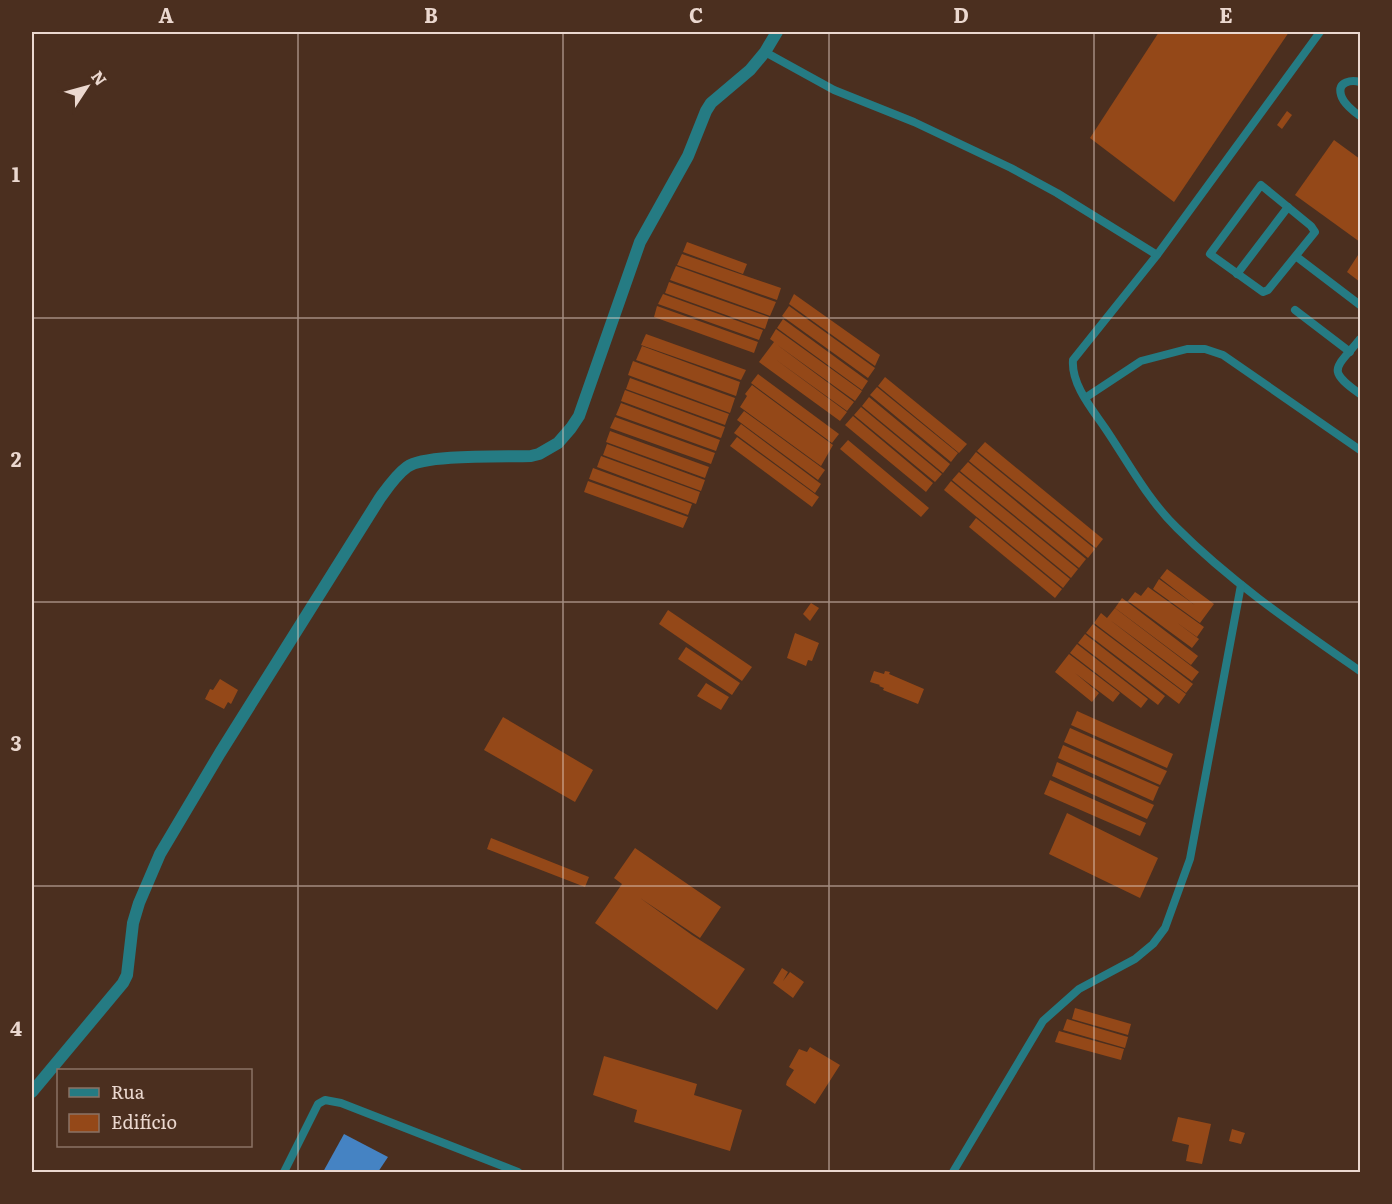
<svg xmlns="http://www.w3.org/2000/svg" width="1392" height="1204" viewBox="0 0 1392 1204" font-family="Literata,serif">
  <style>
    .water { fill: #4583c3 }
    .building { fill: #944818 }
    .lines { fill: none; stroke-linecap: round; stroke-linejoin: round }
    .service { stroke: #257b83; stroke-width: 8 }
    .minor { stroke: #257b83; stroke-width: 12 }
    .grid { fill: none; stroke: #ebd8cf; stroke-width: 1.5; stroke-opacity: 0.55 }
    .neatline { fill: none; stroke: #ebd8cf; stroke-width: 2 }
    .grid-label { font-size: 20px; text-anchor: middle; font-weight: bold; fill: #ebd8cf }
  </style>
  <rect width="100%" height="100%" fill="#4b2f1f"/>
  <polygon class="water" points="344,1134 388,1157 378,1172 323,1172"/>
  <g class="building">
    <polygon points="1159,32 1289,32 1174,202 1090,138"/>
    <polygon points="1287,111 1292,115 1282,129 1277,125"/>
    <polygon points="1334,140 1360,159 1360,242 1295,195"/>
    <polygon points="687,242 747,264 743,274 683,252"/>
    <polygon points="1360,252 1360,282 1347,272"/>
    <polygon points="682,254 781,288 777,300 677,265"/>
    <polygon points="676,266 776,302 770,316 670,280"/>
    <polygon points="669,282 769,317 765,329 665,293"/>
    <polygon points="663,294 763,330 759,340 658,304"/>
    <polygon points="794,294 880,355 875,366 789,304"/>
    <polygon points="657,306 758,342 754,353 654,317"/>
    <polygon points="789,306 875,368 868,378 782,316"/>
    <polygon points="783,319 868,381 862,390 777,328"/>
    <polygon points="776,329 862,391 855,401 776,344 854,402 847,411 775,359 847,412 840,421 759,362 774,342 770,339"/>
    <polygon points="646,334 746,370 741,380 641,345"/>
    <polygon points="642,346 740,382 736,396 636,360"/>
    <polygon points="633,361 735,398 730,413 628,375"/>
    <polygon points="758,374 839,434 832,443 751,383"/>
    <polygon points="885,377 967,444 959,453 878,386"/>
    <polygon points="630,378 729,414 725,425 626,389"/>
    <polygon points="752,385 833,445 821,466 740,407 747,396 745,394"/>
    <polygon points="877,387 958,453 951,462 870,395"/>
    <polygon points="625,390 725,427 721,438 621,401"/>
    <polygon points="869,397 950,464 943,473 862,406"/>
    <polygon points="621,403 720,440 716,451 616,415"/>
    <polygon points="861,407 942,474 935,482 854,415"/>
    <polygon points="744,411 825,470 818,480 737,420"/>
    <polygon points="853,416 933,483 926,492 845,425"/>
    <polygon points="615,417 715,453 711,464 610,428"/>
    <polygon points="741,424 821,484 815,493 734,433"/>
    <polygon points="610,431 709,467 705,478 606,442"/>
    <polygon points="737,437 819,497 812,507 730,446"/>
    <polygon points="848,440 929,508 921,517 840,449"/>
    <polygon points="985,442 1103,539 1096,548 977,451"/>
    <polygon points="607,444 705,480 701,491 603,455"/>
    <polygon points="976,452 1095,549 1088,558 969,461"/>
    <polygon points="601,456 700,492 696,504 597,467"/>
    <polygon points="968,462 1086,559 1079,568 960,471"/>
    <polygon points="593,468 692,504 688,515 589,479"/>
    <polygon points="959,472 1078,569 1071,578 952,480"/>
    <polygon points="588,481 688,517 683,528 584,492"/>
    <polygon points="951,481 1070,579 1063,588 944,490"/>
    <polygon points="976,518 1062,589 1055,598 969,527"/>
    <polygon points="1167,569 1214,604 1200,623 1153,589 1159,579 1196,606 1160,578"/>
    <polygon points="1148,587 1204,627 1197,637 1176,622 1199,639 1192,648 1128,601 1135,592 1141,596"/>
    <polygon points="1122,598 1198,656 1191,665 1115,608"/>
    <polygon points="811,603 819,608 810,621 803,614"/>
    <polygon points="1115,608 1199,672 1192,681 1110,620 1193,684 1186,693 1094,623 1101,613 1107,618"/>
    <polygon points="668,610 752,667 742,681 659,624"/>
    <polygon points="1093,624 1186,694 1179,704 1086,633"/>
    <polygon points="795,633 819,643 812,661 808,660 806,666 787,658"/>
    <polygon points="1085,634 1165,696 1158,705 1078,643"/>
    <polygon points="1077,644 1148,699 1141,708 1070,653"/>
    <polygon points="686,647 740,683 732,695 678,659"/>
    <polygon points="1069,654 1120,693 1113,702 1075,673 1099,693 1092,702 1055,672"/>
    <polygon points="874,671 884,674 885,671 890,672 889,674 924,689 918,704 883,690 884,688 879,686 880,685 870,682"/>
    <polygon points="220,679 238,690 231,704 228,702 224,709 205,699 210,689 213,690"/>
    <polygon points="706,683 729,697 721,710 697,696"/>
    <polygon points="1077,711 1173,754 1167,768 1071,725"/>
    <polygon points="503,717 593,770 575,802 484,750"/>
    <polygon points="1070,728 1167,771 1160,785 1064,742"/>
    <polygon points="1063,745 1159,787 1153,801 1058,758"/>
    <polygon points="1057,762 1154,805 1147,819 1052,776"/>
    <polygon points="1050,780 1146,823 1140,836 1044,794"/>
    <polygon points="1067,813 1158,858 1140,898 1049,854"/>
    <polygon points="491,838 589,877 585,887 487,849"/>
    <polygon points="635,848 721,907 700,938 640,898 692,935 745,969 717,1010 595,923 622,884 614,878"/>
    <polygon points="782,968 788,972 783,981 790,972 804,982 793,998 773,983"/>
    <polygon points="1075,1008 1131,1024 1128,1035 1072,1019"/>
    <polygon points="1067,1019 1128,1037 1125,1048 1063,1030"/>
    <polygon points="1059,1031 1124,1049 1121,1060 1055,1042"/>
    <polygon points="810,1047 840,1065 815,1104 786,1085 787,1081 794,1070 789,1067 799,1049 807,1052"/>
    <polygon points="604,1056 697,1084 694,1095 742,1110 730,1151 634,1122 637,1110 593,1095"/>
    <polygon points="1178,1117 1211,1124 1202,1164 1186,1161 1189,1145 1172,1141"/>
    <polygon points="1232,1129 1245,1133 1241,1144 1229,1141"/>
  </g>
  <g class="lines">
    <g class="service">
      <path d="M1320 32 1157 255 1073 360C1071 384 1092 409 1105 428 1128 462 1148 500 1177 528 1232 583 1297 627 1360 671"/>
      <polyline points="765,52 834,90 914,122 1011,168 1057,193 1157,255"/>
      <path d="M1360 82C1352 80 1337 81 1341 95 1343 103 1354 112 1360 116"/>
      <polygon points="1261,185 1311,226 1315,232 1268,290 1263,292 1210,254"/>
      <polyline points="1297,257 1360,305"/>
      <polyline points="1237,274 1288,207"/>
      <polyline points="1295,310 1350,352"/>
      <path d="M1360 339C1336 369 1325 369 1360 394"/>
      <polyline points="1085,398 1141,361 1187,349 1205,349 1223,355 1360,450"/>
      <polyline points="284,1172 318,1104 325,1100 341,1103 518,1172"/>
      <polyline points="953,1172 1043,1021 1079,989 1135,959 1153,944 1165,928 1190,859 1241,585"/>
    </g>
    <path class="minor" d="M32 1092 123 983 127 975 133 923 139 903 160 854 220 753 380 498C388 487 396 475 407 467 425 454 505 457 531 456L539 454 558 443 571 428 579 416 640 242 688 156 706 111 711 103 750 70 765 52 777 32"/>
  </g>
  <path class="grid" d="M298 32V1172M563 32V1172M829 32V1172M1094 32V1172M32 318H1360M32 602H1360M32 886H1360"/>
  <rect width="1392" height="1204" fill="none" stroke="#4b2f1f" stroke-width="66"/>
  <rect x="57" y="1069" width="195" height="78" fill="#4b2f1f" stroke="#8b7365" stroke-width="1.5"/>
  <rect x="69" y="1088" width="30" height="9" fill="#257b83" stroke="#8b7365" stroke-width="1.5"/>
  <text x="111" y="1099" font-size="18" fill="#ebd8cf">Rua</text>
  <rect x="69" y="1114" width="30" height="18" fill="#944818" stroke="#8b7365" stroke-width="1.5"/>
  <text x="111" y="1129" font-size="18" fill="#ebd8cf">Edifício</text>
  <g transform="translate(87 87) rotate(54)" stroke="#4b2f1f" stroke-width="4.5" paint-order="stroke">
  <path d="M0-4.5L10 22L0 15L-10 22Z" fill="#ebd8cf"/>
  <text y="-9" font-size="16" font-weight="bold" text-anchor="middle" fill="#ebd8cf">N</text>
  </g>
  <rect x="33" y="33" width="1326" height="1138" class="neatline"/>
  <g class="grid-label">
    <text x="166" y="23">A</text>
    <text x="431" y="23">B</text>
    <text x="696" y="23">C</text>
    <text x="961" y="23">D</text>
    <text x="1226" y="23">E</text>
    <text x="16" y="182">1</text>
    <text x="16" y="467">2</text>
    <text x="16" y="751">3</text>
    <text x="16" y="1036">4</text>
  </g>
</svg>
